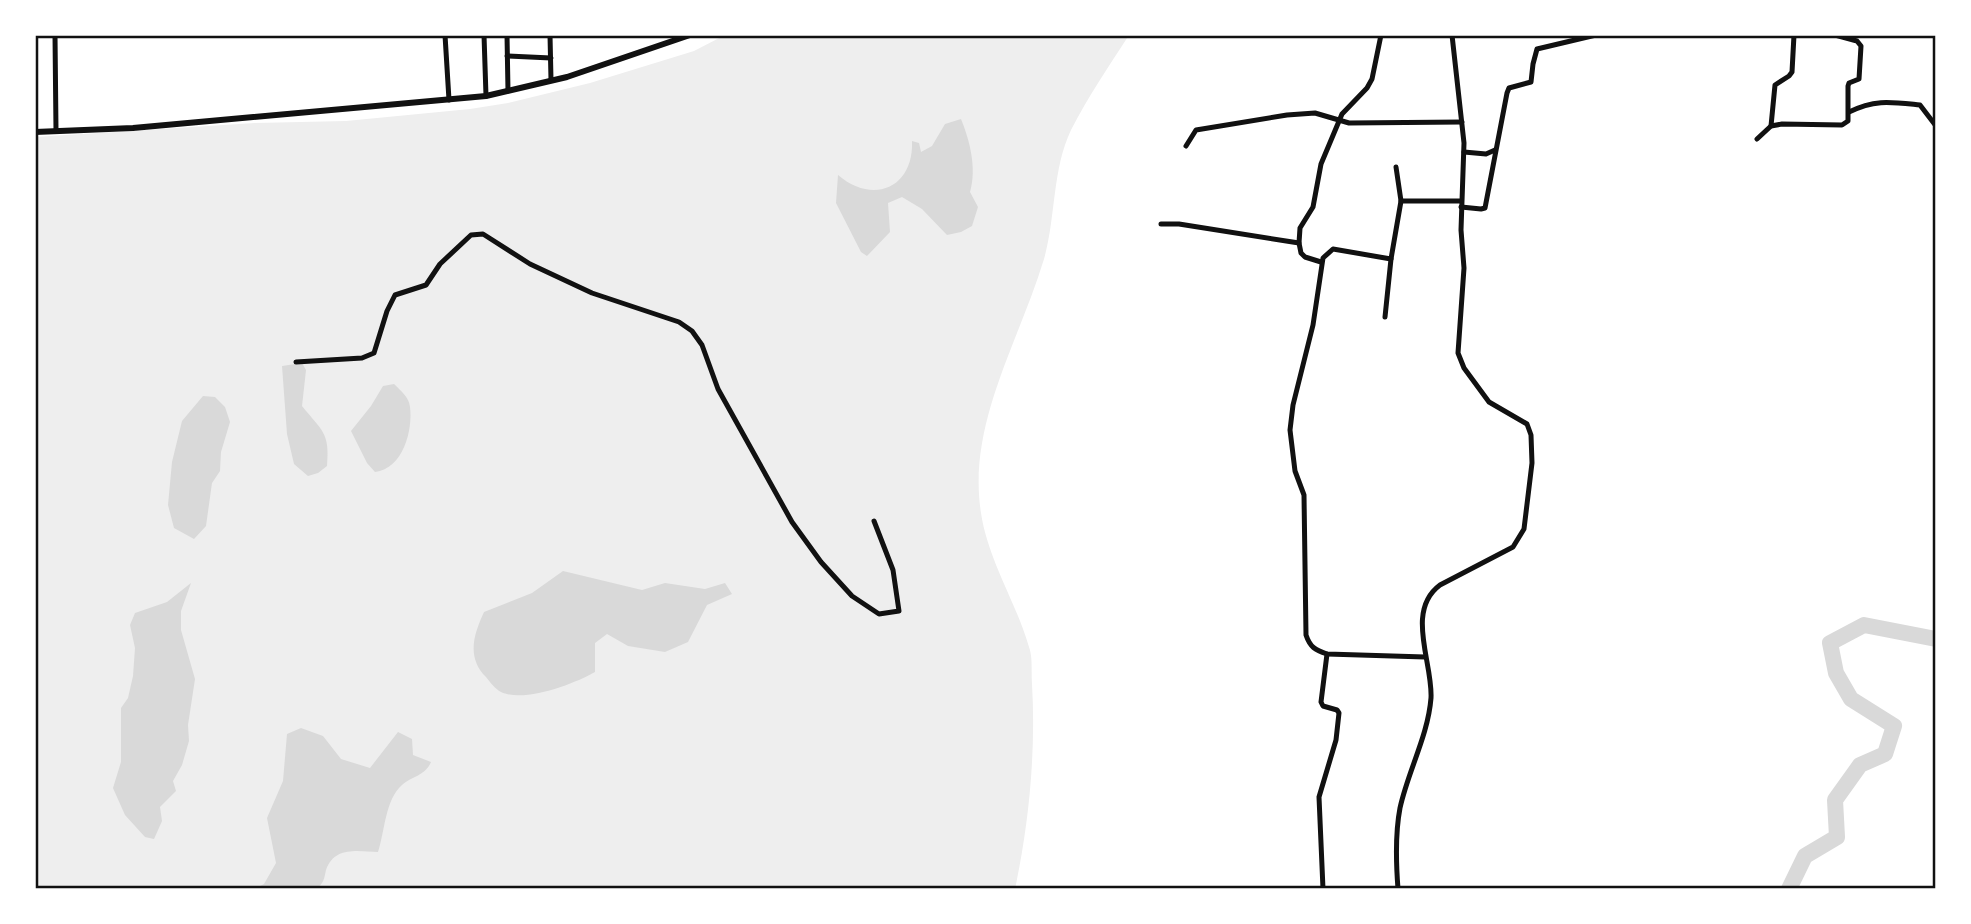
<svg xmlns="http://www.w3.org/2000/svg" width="1971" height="924" viewBox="0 0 1971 924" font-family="Cabin,sans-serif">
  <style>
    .green { fill: #eee }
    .water { fill: #d9d9d9 }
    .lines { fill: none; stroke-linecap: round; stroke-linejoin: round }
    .river { stroke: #d9d9d9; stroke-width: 16 }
    .minor { stroke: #111; stroke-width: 5 }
    .tertiary { stroke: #111; stroke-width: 6 }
    .neatline { fill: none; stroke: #111; stroke-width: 2.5 }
  </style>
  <rect width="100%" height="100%" fill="#fff"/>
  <path class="green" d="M725 35H1129C1109 66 1088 97 1071 130 1052 170 1056 217 1044 259 1019 342 967 424 981 513 988 560 1016 602 1029 647 1033 658 1031 672 1032 684 1036 752 1029 823 1015 889H35V137L255 123 346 121 470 109 508 103 590 83 694 51Z"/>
  <g class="water">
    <path d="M961 119C970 141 977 169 970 192L978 207 972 226 961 232 947 235 922 209 902 197 888 203 890 232 867 256 861 252 836 203 838 175C873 205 914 188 912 141L919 143 921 152 932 146 945 124Z"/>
    <path d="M302 363 306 370 302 406C322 431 330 432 327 466L318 473 308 476 294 464 287 434 282 366Z"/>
    <path d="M394 384C401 391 409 397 410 407 413 430 403 469 375 472L367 463 351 431 371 406 383 386Z"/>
    <polygon points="203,396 215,397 225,407 230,422 221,452 220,471 212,483 206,526 194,539 174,528 168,505 172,462 182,421"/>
    <path d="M563 571 642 590 665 583 705 589 725 583 732 594 707 605 688 642 665 652 628 646 607 634 595 643V672C574 684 524 703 501 692 495 689 490 682 486 677 466 657 474 634 484 612L532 593Z"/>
    <polygon points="191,583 181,611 181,630 195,679 188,725 189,741 182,765 173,781 176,791 160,807 162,821 154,839 145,837 125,815 113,788 121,762 121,708 128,698 133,676 135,648 130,625 135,613 167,602"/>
    <path d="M301 728 323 736 341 759 370 768 398 732 412 739 413 755 431 762C425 776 412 776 402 785 385 800 385 831 378 852 358 851 334 846 326 870 324 879 324 883 316 889H254L264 884 276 863 267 818 283 781 287 734Z"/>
  </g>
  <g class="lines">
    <polyline class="river" points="1789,889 1805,856 1837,837 1835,800 1860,765 1885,754 1894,726 1851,699 1836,673 1830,643 1864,625 1936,639"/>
    <g class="minor">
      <polyline points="55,35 56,131"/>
      <polyline points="445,35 449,100"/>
      <polyline points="484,35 486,96"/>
      <polyline points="507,35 508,91"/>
      <polyline points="550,35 551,80"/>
      <polyline points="507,56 551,58"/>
      <path d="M1849 112C1875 99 1891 102 1920 105L1936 126"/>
      <polyline points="1771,126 1775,85 1789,76 1792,72 1794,35"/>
      <polyline points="1757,139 1771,126 1782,124 1842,125 1848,121 1848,86 1849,83 1859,79 1861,46 1857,41 1835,35"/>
      <polyline points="1186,146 1196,130 1287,115 1315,113 1349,123 1462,122"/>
      <polyline points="1464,152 1486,154 1495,150"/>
      <path d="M1396 167 1401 201 1391 259 1333 249 1323 258 1313 325 1293 405 1290 430 1295 471 1304 495 1306 635C1310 647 1315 650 1327 654L1425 657"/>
      <polyline points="1401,201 1461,201"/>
      <polyline points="1461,207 1481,209 1485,208 1507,93 1509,88 1531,82 1533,64 1537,49 1596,35"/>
      <polyline points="1161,224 1179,224 1299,243"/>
      <polyline points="1321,262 1305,257 1301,253 1299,243 1300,228 1313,207 1321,164 1342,114 1367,88 1372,79 1381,35"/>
      <polyline points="1385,317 1391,259"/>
      <polyline points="296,362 362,358 374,353 387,311 395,295 426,285 440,264 471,235 483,234 530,264 592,293 679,322 692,331 702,345 718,389 792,522 821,562 852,596 879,614 899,611 893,570 874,521"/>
      <polyline points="1323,889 1319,797 1336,740 1339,713 1337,710 1323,706 1321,702 1327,654"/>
      <path d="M1398 889C1396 863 1395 834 1400 808 1408 771 1428 736 1431 698 1433 663 1405 611 1440 585L1513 547 1524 529 1532 463 1531 435 1527 424 1489 402 1464 368 1458 353 1464 268 1461 230 1464 143 1452 35"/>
    </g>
    <polyline class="tertiary" points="35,132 133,128 486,96 567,77 690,35"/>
  </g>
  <rect width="1971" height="924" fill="none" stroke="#ffffff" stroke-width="74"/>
  <rect x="37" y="37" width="1897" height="850" class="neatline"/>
</svg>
